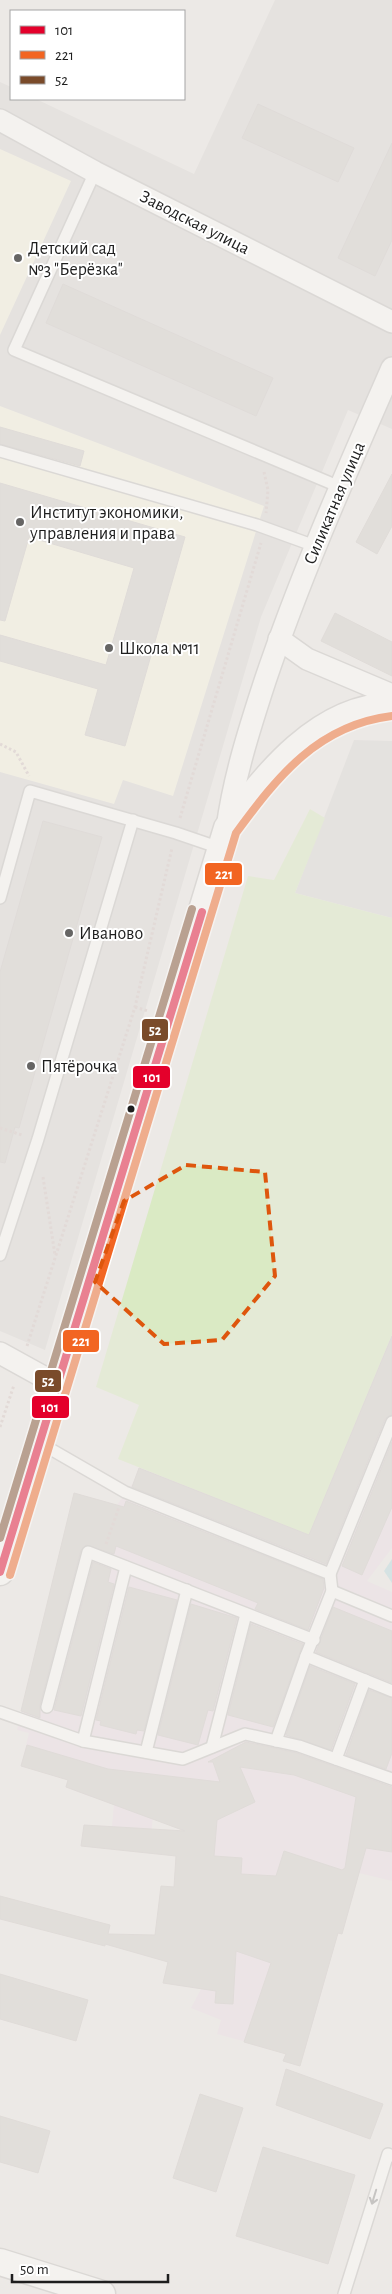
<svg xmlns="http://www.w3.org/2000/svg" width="392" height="2294" viewBox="0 0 392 2294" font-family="'Alegreya Sans',sans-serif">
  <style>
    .residential { fill: #dbd9d8 }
    .industrial { fill: #eadee6 }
    .education { fill: #f6f4e0 }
    .religious { fill: #dad9d8 }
    .grass { fill: #daeac4 }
    .water { fill: #b9dae0 }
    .building { fill: #d3d0cd; stroke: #cfcbc8; fill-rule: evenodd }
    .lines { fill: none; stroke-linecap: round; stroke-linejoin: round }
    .service-casing { stroke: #c5c4c2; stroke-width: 14 }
    .minor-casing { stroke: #c5c4c2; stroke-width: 24 }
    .tertiary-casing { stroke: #c5c4c2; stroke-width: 29 }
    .path { stroke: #d6c7c5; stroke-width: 3; stroke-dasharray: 2.5 2.5; stroke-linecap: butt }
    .service { stroke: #fcfcfb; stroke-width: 11 }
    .minor { stroke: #fcfcfb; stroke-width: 21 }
    .tertiary { stroke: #fcfcfb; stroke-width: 26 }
    .bus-1-casing { stroke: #fff; stroke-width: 11 }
    .bus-2-casing { stroke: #fff; stroke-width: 11 }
    .bus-3-casing { stroke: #fff; stroke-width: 11 }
    .bus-1 { stroke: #e4002b; stroke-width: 8 }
    .bus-2 { stroke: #f26522; stroke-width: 8 }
    .bus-3 { stroke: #7a4b2a; stroke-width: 8 }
    .oneway { stroke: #989898 }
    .marked { fill: none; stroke: #de560d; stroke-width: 4; stroke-dasharray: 10 6; stroke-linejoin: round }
    .poi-dot { fill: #666564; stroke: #fff; stroke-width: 2 }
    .bus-dot { fill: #1e1e1e; stroke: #fff; stroke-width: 2 }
    .labels { text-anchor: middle; stroke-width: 4; stroke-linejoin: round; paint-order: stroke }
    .street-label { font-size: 18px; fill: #1e1e1e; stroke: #fff }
    .poi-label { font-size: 18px; fill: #1e1e1e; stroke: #fff; text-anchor: start }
    .line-badge { stroke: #fff; stroke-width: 2 }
    .badge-label { font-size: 14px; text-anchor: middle; font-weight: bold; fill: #fff }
  </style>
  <rect width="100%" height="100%" fill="#ece9e6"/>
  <polygon class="residential" points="275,0 392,0 392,429 348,410 261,617 45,1350 0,1331 0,82 11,87 11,99 36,99 194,174"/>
  <polygon class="industrial" points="392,1335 392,1548 367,1581 392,1592 392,1881 359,1873 342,1934 338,1933 303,2057 217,2034 221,2020 191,2008 201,1989 163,1983 168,1962 130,1951 136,1935 155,1935 161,1886 174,1887 175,1870 190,1871 195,1823 154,1806 151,1835 81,1846 84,1825 112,1826 115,1793 93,1790 91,1797 65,1787 68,1780 21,1766 29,1733 17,1730 74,1493 117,1505 133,1483 139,1468 308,1535"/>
  <g class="education">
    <polygon points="0,149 71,181 0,335"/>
    <polygon points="0,406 264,506 173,796 123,780 114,804 0,772"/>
  </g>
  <polygon class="religious" points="354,740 392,741 392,918 295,893"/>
  <polygon class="grass" points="310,809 325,818 295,893 392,918 392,1335 309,1535 118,1459 139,1405 96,1387 248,876 274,880"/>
  <polygon class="water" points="392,1559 392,1583 384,1571"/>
  <g class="building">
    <polygon points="258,104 354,148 338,182 242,138"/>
    <polygon points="392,143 392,240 375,276 338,258"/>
    <polygon points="63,284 273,378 256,416 46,323"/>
    <polygon points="0,427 84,451 80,466 0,444"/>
    <polygon points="392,474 392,526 377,554 356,542"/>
    <polygon points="0,483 185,537 125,746 85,735 98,689 0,661 0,635 106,665 134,568 29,537 5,621 0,620"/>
    <polygon points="335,613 392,642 392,676 321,641"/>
    <polygon points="43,821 102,837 19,1128 15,1127 5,1163 0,1162 0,972"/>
    <polygon points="392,1336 392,1415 385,1419 326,1564 132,1487 139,1468 309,1535"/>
    <polygon points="392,1442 392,1507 362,1575 342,1566"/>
    <polygon points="74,1493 124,1507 126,1501 323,1579 324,1588 308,1630 255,1609 258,1603 116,1546 114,1554 86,1545 81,1550 40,1705 40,1718 21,1711"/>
    <polygon points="93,1562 111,1569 108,1582 114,1584 81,1716 54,1710"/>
    <polygon points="129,1587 177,1600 144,1731 137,1730 136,1734 100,1725 101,1721 96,1720"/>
    <polygon points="191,1604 237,1618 213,1711 208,1710 198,1745 158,1735"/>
    <polygon points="333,1607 392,1631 392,1683 316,1652"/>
    <polygon points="251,1624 303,1644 273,1727 228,1715"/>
    <polygon points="310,1666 355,1684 331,1750 286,1735"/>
    <polygon points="369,1690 392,1698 392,1753 386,1769 346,1755"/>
    <path d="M246 1742 297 1753 392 1787V1852L366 1848 342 1934 338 1933 300 2066 283 2061 286 2054 244 2042 271 1963 236 1951 233 2004 215 2003 216 1991 163 1983 168 1962 105 1944V1946L0 1919V1896L110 1925 108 1934 155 1935 161 1886 174 1887 176 1856 81 1846 84 1825 185 1831 66 1787 68 1780 21 1766 27 1745 108 1769 220 1782 213 1762H208ZM240 1767 294 1775 356 1797 345 1868 342 1870 284 1851 276 1876 241 1874 242 1858 214 1856 217 1820 255 1802Z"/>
    <polygon points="0,1974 88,2000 76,2041 0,2019"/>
    <polygon points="286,2069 383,2104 370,2139 276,2105"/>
    <polygon points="200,2094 243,2108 216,2192 173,2178"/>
    <polygon points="0,2116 50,2131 38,2173 0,2162"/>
    <polygon points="263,2147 355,2175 328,2264 236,2236"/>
  </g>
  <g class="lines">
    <g class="service-casing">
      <g id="service">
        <polyline points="95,172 14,350 340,487"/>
        <polyline points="0,451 257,525 315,546"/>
        <polyline points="0,898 30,791 176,833 220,848"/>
        <polyline points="0,1255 38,1139 133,820"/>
        <polyline points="40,1443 125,1492 330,1574 332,1591 306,1656 392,1691"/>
        <polyline points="330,1574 392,1422"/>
        <polyline points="332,1591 392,1616"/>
        <polyline points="47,1707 88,1552 314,1640"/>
        <polyline points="0,1712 83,1741 183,1759 245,1734 299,1746 392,1779"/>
        <polyline points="83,1741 126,1567"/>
        <polyline points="276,1741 306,1656"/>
        <polyline points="212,1747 246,1614"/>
        <polyline points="146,1752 187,1590"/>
        <polyline points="336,1759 365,1680"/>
        <polyline points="344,2294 388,2154 392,2156"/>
      </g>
    </g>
    <g class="minor-casing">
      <g id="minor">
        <polyline points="0,120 95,172 392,322"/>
        <polyline points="279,639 307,659 392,695"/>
        <path d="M227 828C234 777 249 730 265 681 301 574 347 471 392 368"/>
        <polyline points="0,1353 58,1385"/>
      </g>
    </g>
    <g class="tertiary-casing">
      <g id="tertiary">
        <path d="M0 1572 227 828C266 775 319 707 392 706"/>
        <polyline points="0,2262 102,2294"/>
      </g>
    </g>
    <g class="path">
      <polyline points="264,472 268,490 266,513"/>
      <polyline points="0,744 16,752 29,776"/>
      <polyline points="180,818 261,543"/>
      <polyline points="135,1007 148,1011"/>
      <polyline points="0,1128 22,1135"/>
      <polyline points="43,1177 55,1255"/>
      <polyline points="27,1346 135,1007 172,848"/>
      <polyline points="0,1427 14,1385"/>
      <polyline points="106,1544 119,1507"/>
    </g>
    <use href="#service" class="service"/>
    <use href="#minor" class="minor"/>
    <use href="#tertiary" class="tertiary"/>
    <g class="bus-1-casing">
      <polyline id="bus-1" points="0,1572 202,912"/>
    </g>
    <g class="bus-2-casing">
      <path id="bus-2" d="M10 1575 236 833C278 776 318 725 392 716"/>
    </g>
    <g class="bus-3-casing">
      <polyline id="bus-3" points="0,1538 192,909"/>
    </g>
    <use href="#bus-1" class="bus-1"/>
    <use href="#bus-2" class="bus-2"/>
    <use href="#bus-3" class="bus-3"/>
  </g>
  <defs><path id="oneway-shaft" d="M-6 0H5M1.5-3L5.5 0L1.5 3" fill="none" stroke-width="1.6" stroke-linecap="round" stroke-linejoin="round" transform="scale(1.25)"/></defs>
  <use class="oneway" href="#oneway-shaft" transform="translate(374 2197) rotate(107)"/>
  <path d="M0 0H392V2294H0ZM186 1165 265 1172 275 1276 222 1340 164 1344 95 1282 124 1201Z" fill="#ece9e6" fill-opacity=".55" fill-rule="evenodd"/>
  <path class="marked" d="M186 1165 265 1172 275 1276 222 1340 164 1344 95 1282 124 1201Z"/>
  <g class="poi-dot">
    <circle cx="18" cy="258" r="5"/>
    <circle cx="20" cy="522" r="5"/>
    <circle cx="109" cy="648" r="5"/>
    <circle cx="69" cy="933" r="5"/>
    <circle cx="31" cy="1066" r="5"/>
  </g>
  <circle class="bus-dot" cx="131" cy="1109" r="4.5"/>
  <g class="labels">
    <g class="street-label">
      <text transform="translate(195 222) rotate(27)" y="6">Заводская улица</text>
      <text transform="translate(334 503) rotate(-67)" y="6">Силикатная улица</text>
    </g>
    <g class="poi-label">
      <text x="28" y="254">Детский сад<tspan x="28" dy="21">№3 "Берёзка"</tspan></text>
      <text x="30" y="518">Институт экономики,<tspan x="30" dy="21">управления и права</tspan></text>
      <text x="119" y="654">Школа №11</text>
      <text x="79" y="939">Иваново</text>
      <text x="41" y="1072">Пятёрочка</text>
    </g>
  </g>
  <g class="line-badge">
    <rect x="204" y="862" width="39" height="24" rx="5" fill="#f26522"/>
    <rect x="141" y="1018" width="28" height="24" rx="5" fill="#7a4b2a"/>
    <rect x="132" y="1065" width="39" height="24" rx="5" fill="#e4002b"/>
    <rect x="62" y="1329" width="38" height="24" rx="5" fill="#f26522"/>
    <rect x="34" y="1369" width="28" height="24" rx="5" fill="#7a4b2a"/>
    <rect x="31" y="1395" width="39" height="24" rx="5" fill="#e4002b"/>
  </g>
  <g class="badge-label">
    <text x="224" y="879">221</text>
    <text x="155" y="1035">52</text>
    <text x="152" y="1082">101</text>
    <text x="81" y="1346">221</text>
    <text x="48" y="1386">52</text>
    <text x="50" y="1412">101</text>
  </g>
  <rect x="10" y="10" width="175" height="90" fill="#ffffff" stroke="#a5a5a5"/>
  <rect x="20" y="26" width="25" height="8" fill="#e4002b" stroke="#a5a5a5"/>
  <text x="55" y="35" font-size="15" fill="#1e1e1e">101</text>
  <rect x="20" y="51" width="25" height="8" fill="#f26522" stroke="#a5a5a5"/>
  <text x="55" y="60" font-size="15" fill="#1e1e1e">221</text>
  <rect x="20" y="76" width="25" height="8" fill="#7a4b2a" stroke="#a5a5a5"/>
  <text x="55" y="85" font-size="15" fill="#1e1e1e">52</text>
  <path d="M12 2274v8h156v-8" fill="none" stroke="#1e1e1e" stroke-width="2.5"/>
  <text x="20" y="2274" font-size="15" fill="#1e1e1e" stroke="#ffffff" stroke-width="4" paint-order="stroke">50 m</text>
</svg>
